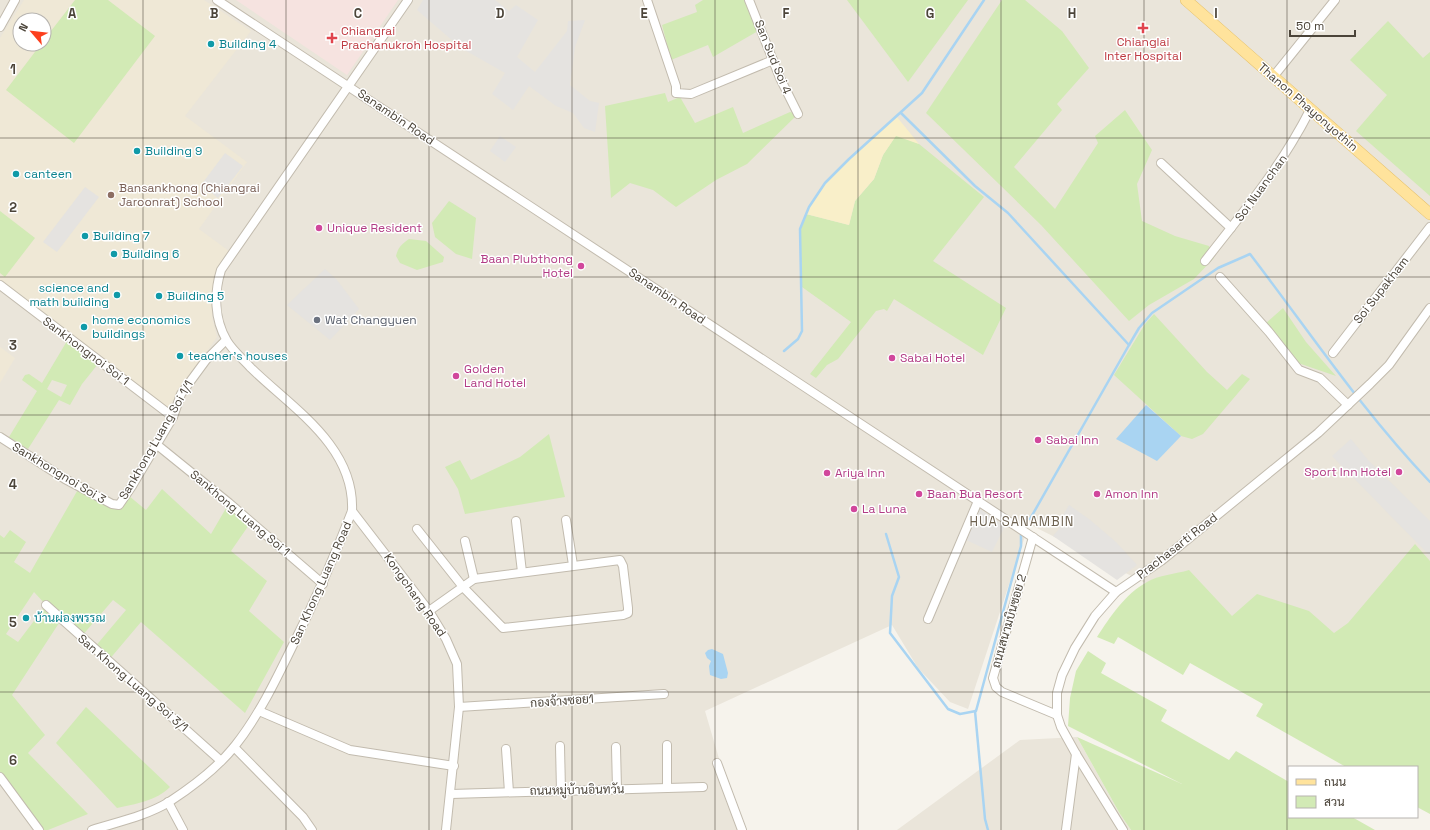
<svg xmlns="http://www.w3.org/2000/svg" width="1430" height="830" viewBox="0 0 1430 830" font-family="'Space Grotesk',Sarabun,sans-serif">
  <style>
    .residential { fill: #eae5da; fill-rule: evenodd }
    .education { fill: #efe8d6; fill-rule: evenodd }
    .medical { fill: #f6e3e0 }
    .green { fill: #d2eab5; fill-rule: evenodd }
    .sand { fill: #f9efc9 }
    .parking { fill: #e5e3e0 }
    .water { fill: #a9d4f2 }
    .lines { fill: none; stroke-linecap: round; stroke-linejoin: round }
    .stream { stroke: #a9d4f2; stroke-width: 2.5 }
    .minor-casing { stroke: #c2bbae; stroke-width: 10 }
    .major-casing { stroke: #e6c16a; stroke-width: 12 }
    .minor { stroke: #fff; stroke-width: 8 }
    .major { stroke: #ffe39c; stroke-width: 11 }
    .grid { fill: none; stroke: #4b4439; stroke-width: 1; stroke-opacity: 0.55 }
    .health-dot { fill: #e0444e; stroke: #fff; stroke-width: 1.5 }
    .culture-dot { fill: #0f9aa8; stroke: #fff; stroke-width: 1.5 }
    .education-dot { fill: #8d6e63; stroke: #fff; stroke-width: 1.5 }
    .hotel-dot { fill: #d1479c; stroke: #fff; stroke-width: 1.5 }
    .worship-dot { fill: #6b7280; stroke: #fff; stroke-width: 1.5 }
    .labels { text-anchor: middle; stroke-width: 3; stroke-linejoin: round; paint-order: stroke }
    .health-label { font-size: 12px; fill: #be3a42; stroke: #fff; text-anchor: start }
    .culture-label { font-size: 12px; fill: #0d838f; stroke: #fff; text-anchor: start }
    .street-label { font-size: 12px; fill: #4b4439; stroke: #fff }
    .education-label { font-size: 12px; fill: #785e54; stroke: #fff; text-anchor: start }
    .hotel-label { font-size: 12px; fill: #b23c85; stroke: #fff; text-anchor: start }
    .worship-label { font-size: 12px; fill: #5b616d; stroke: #fff; text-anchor: start }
    .neighbourhood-label { font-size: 13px; letter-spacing: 1px; fill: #6e6250; stroke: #fff }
    .grid-label { font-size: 13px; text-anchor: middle; font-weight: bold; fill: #4b4439; stroke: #fff; stroke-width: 3; stroke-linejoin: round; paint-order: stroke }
  </style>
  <rect width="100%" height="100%" fill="#f6f3ec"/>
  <g class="residential">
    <path d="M0 0H1430V743L1163 592 1029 524 968 709 950 702 918 668 892 625 705 711 740 830H0ZM20 20H44V44H20Z"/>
    <polygon points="1077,737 1120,814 1131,830 897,830 1020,740"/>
  </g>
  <g class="education">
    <path d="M24 0H204L251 31 185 116 247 162 199 229 229 251 214 276 212 317 217 337 168 408 0 280V38ZM20 20H44V44H20Z"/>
    <polygon points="0,347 15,358 0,383"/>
  </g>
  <polygon class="medical" points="236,0 398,0 347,75"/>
  <g class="green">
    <polygon points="75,0 108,0 155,36 74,143 6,90 41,44 44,44 44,40"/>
    <polygon points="703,0 744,0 758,31 713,57 708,45 671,60 662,25 697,12 695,5"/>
    <polygon points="847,0 968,0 908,82"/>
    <polygon points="1002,0 1025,0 1062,31 1089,68 1057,104 1062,110 1014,167 1055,209 1098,143 1095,136 1125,110 1152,150 1137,184 1142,221 1175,236 1209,246 1214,258 1194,279 1149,305 1129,321 1041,225 926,113"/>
    <polygon points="1388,21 1423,58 1430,52 1430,196 1356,131 1387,95 1350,60"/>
    <polygon points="665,93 668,102 680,97 695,123 733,107 743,133 790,112 798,114 747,164 716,180 676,207 653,190 630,183 611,198 605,106"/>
    <polygon points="896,135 919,144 984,197 933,261 1006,308 983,355 894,299 887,311 884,309 876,311 838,359 827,365 816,378 810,374 851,322 802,287 800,229 806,214 849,225 855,201 874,179 883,155"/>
    <polygon points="449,201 476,218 472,259 456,254 435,237 432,223"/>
    <polygon points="0,211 35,238 5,277 0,273"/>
    <path d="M409 239 426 241 444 257 443 262 417 270 400 263 396 256C398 247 402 244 409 239Z"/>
    <polygon points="1283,308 1306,342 1336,376 1298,363 1266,323"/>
    <polygon points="1154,314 1207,372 1227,390 1242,374 1250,379 1203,434 1192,439 1181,436 1114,375 1145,324"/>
    <path d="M67 341 98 364 82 384 70 405 59 400 28 449 9 437 37 391 22 380 25 375 29 374 42 383ZM52 380 67 385 61 397 47 389Z"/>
    <polygon points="549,434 565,497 465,514 458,489 445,467 460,460 471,480 520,457"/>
    <path d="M80 486 110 504 122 509 129 496 146 510 162 489 211 534 229 503 251 522 231 551 267 581 249 611 284 642 245 713 141 622 108 661 94 648 126 610 113 600 81 637 61 620 12 695 45 735 28 753 88 814 48 830H39L0 777V535L4 538 10 530 26 542 14 562 30 573ZM34 592 46 605 18 642 6 634Z"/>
    <path d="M1415 544 1430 561V814L1417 807V767H1346L1256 716 1263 704 1190 663 1183 675 1118 637 1114 644 1097 637C1110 617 1125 594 1147 582 1158 575 1176 574 1189 570L1232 616 1257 594 1309 611 1334 633 1348 623Z"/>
    <polygon points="1088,651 1106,663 1101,673 1167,710 1161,721 1229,760 1236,751 1289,782 1289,817 1352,817 1375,830 1131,830 1120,814 1077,737 1182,784 1068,726 1070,698 1076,671"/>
    <path d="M86 707 170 787C156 801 135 804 117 808L56 743Z"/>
  </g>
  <path class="sand" d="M897 117 919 144 896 136 883 155 874 179 855 201 849 225 806 214C821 176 867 143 897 117Z"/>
  <g class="parking">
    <polygon points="423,0 495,0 509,11 516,5 538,20 517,57 535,72 567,31 568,21 585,20 575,47 570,85 590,101 599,103 595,132 584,128 573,113 556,106 529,86 513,110 492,94 505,73 461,48 417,10"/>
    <polygon points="500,136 516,147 505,162 490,151"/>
    <polygon points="225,153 243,166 218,198 201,185"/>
    <polygon points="85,187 99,197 57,252 43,242"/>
    <polygon points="325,269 337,280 359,309 330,340 287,305"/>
    <polygon points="1351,439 1368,460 1430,521 1430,556 1332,456"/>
    <polygon points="1069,505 1089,519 1116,542 1137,565 1117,580 1053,536 1064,523 1063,515"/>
    <polygon points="980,509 1005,526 992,552 966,540"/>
  </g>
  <g class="water">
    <polygon points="1146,405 1181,436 1157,461 1116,439"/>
    <polygon points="712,649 723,654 728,673 727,678 721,679 710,675 709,666 711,661 707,658 705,653 708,650"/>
  </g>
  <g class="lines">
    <g class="stream">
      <polyline points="901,113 975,186 1008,213 1129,345 1030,519"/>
      <path d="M1129 345 1139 328 1152 313 1218 268 1250 254C1309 331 1363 412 1430 482"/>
      <polyline points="784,351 798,339 802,331 800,229 809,207 825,183 849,159 922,93 984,0"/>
      <polyline points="886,534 899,577 892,596 890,633 948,709 960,714 976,711 1021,546 1021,534"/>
      <polyline points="975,711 985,819 988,830"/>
    </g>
    <g class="minor-casing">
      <g id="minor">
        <polyline points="217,0 1116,592"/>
        <polyline points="647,0 676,86 676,93 691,94 773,60"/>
        <polyline points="749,0 780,78 798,114"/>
        <polyline points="0,27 15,0"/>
        <polyline points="1273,77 1335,0"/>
        <polyline points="1161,163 1231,228"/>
        <path d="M1205 261C1244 211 1281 167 1310 110"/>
        <polyline points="1220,277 1269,332 1299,370 1320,378 1348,405"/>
        <polyline points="0,285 173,417"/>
        <polyline points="1333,353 1430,227"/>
        <polyline points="0,437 65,479 112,504 119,505 132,486 173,417 181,394 206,360 226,340"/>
        <polyline points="156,444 229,503 323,584"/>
        <polyline points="352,511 429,611 446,639 457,664 459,707 446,830"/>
        <polyline points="566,520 573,565"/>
        <polyline points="516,521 522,572"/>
        <polyline points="417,529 463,587 503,628 623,615 628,613 628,608 623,566 620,560 474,579 429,611"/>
        <polyline points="1033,537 993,678 996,687 1002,692 1057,715"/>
        <polyline points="465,541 474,579"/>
        <polyline points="46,605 221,761"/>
        <polyline points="928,619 978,501"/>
        <polyline points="459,707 664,694"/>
        <polyline points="259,711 350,750 454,766"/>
        <polyline points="560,746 561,791"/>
        <polyline points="234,747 303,817 312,830"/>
        <polyline points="616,747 617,789"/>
        <polyline points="506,749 509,792"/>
        <polyline points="717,763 742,830"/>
        <polyline points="0,777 39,830"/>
        <polyline points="667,788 667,745"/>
        <polyline points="451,794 703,787"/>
        <polyline points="168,802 183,830"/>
        <path d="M92 830C117 822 146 816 169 802 192 787 217 768 234 747 258 717 275 682 292 647 314 603 334 558 352 511 355 446 292 408 251 368 243 359 233 351 227 341 214 319 214 293 221 270L408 0"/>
        <polyline points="1066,830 1076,754"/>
        <polyline points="1123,830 1076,754 1061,727 1057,715 1057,693 1062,675 1075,648 1095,616 1116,592 1161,561 1318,433 1370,384 1389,365 1430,308"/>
      </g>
    </g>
    <g class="major-casing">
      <polyline id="major" points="1186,0 1430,214"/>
    </g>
    <use href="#minor" class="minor"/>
    <use href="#major" class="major"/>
  </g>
  <path class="grid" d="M143 0V830M286 0V830M429 0V830M572 0V830M715 0V830M858 0V830M1001 0V830M1144 0V830M1287 0V830M0 138H1430M0 277H1430M0 415H1430M0 553H1430M0 692H1430"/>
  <g class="health-dot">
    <path d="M1141 22h4v4h4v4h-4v4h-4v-4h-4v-4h4z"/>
    <path d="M330 32h4v4h4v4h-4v4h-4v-4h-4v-4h4z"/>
  </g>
  <g class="culture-dot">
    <circle cx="211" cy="44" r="4"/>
    <circle cx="137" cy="151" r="4"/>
    <circle cx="16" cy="174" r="4"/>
    <circle cx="85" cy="236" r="4"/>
    <circle cx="114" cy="254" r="4"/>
    <circle cx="117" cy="295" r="4"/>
    <circle cx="159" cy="296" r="4"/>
    <circle cx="84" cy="327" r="4"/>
    <circle cx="180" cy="356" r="4"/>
    <circle cx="26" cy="618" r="4"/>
  </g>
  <circle class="education-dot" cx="111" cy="195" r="4"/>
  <g class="hotel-dot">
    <circle cx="319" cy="228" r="4"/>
    <circle cx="581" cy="266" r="4"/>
    <circle cx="892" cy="358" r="4"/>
    <circle cx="456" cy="376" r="4"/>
    <circle cx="1038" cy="440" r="4"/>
    <circle cx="1399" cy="472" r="4"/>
    <circle cx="827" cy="473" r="4"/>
    <circle cx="919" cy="494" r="4"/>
    <circle cx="1097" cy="494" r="4"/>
    <circle cx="854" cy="509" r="4"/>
  </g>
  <circle class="worship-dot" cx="317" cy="320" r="4"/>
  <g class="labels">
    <g class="health-label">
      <text x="341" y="35">Chiangrai<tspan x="341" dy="14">Prachanukroh Hospital</tspan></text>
      <text x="1143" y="46" text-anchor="middle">Chianglai<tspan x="1143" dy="14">Inter Hospital</tspan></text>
    </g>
    <g class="culture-label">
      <text x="219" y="48">Building 4</text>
      <text x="145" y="155">Building 9</text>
      <text x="24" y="178">canteen</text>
      <text x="93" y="240">Building 7</text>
      <text x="122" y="258">Building 6</text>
      <text x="109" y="292" text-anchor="end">science and<tspan x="109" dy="14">math building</tspan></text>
      <text x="167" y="300">Building 5</text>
      <text x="92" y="324">home economics<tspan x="92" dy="14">buildings</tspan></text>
      <text x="188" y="360">teacher's houses</text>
      <text x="34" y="622">บ้านผ่องพรรณ</text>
    </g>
    <g class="street-label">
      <text transform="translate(773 57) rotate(68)" y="4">San Sud Soi 4</text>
      <text transform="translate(1308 107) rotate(41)" y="4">Thanon Phayonyothin</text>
      <text transform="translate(396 117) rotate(34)" y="4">Sanambin Road</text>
      <text transform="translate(1261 188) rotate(-54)" y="4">Soi Nuanchan</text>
      <text transform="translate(1381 290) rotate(-52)" y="4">Soi Supakham</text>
      <text transform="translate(667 296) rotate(34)" y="4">Sanambin Road</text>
      <text transform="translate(86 351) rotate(37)" y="4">Sankhongnoi Soi 1</text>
      <text transform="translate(156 440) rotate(-60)" y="4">Sankhong Luang Soi 1/1</text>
      <text transform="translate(59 473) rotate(31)" y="4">Sankhongnoi Soi 3</text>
      <text transform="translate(240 513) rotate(40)" y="4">Sankhong Luang Soi 1</text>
      <text transform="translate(1177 546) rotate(-38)" y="4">Prachasarti Road</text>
      <text transform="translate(321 583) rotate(-66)" y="4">San Khong Luang Road</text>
      <text transform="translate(415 595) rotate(55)" y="4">Kongchang Road</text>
      <text transform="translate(1009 621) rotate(-74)" y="4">ถนนสนามบินซอย 2</text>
      <text transform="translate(133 683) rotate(41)" y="4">San Khong Luang Soi 3/1</text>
      <text transform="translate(562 701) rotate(-4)" y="4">กองจ้างซอย1</text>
      <text transform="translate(577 790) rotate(-1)" y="4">ถนนหมู่บ้านอินทวัน</text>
    </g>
    <g class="education-label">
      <text x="119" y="192">Bansankhong (Chiangrai<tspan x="119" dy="14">Jaroonrat) School</tspan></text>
    </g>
    <g class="hotel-label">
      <text x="327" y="232">Unique Resident</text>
      <text x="573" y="263" text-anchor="end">Baan Plubthong<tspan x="573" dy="14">Hotel</tspan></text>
      <text x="900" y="362">Sabai Hotel</text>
      <text x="464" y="373">Golden<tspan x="464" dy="14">Land Hotel</tspan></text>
      <text x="1046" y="444">Sabai Inn</text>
      <text x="1391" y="476" text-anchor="end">Sport Inn Hotel</text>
      <text x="835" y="477">Ariya Inn</text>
      <text x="927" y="498">Baan Bua Resort</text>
      <text x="1105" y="498">Amon Inn</text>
      <text x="862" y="513">La Luna</text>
    </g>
    <g class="worship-label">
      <text x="325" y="324">Wat Changyuen</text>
    </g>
    <g class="neighbourhood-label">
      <text x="1022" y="526">HUA SANAMBIN</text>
    </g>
  </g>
  <g class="grid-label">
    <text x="72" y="18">A</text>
    <text x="214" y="18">B</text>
    <text x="358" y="18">C</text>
    <text x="500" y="18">D</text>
    <text x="644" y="18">E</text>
    <text x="786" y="18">F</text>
    <text x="930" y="18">G</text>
    <text x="1072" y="18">H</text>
    <text x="1216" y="18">I</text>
    <text x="13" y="74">1</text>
    <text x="13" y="212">2</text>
    <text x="13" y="350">3</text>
    <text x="13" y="489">4</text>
    <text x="13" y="627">5</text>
    <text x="13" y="765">6</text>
  </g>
  <rect x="1288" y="766" width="130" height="52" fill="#ffffff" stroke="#b7b4b0"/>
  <rect x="1296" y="779" width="20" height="6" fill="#ffe39c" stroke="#b7b4b0"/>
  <text x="1324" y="786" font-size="12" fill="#4b4439">ถนน</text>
  <rect x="1296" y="796" width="20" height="12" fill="#d2eab5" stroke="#b7b4b0"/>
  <text x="1324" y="806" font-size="12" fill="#4b4439">สวน</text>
  <g transform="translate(32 32) rotate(298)"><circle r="19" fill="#ffffff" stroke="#b7b4b0"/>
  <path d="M0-3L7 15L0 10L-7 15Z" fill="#fc3f1d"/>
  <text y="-6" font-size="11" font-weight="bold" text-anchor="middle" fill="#4b4439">N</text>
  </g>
  <path d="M1290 30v6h65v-6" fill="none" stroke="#4b4439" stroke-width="2"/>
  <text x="1296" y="30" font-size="12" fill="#4b4439" stroke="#ffffff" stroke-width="3" paint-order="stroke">50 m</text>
</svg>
